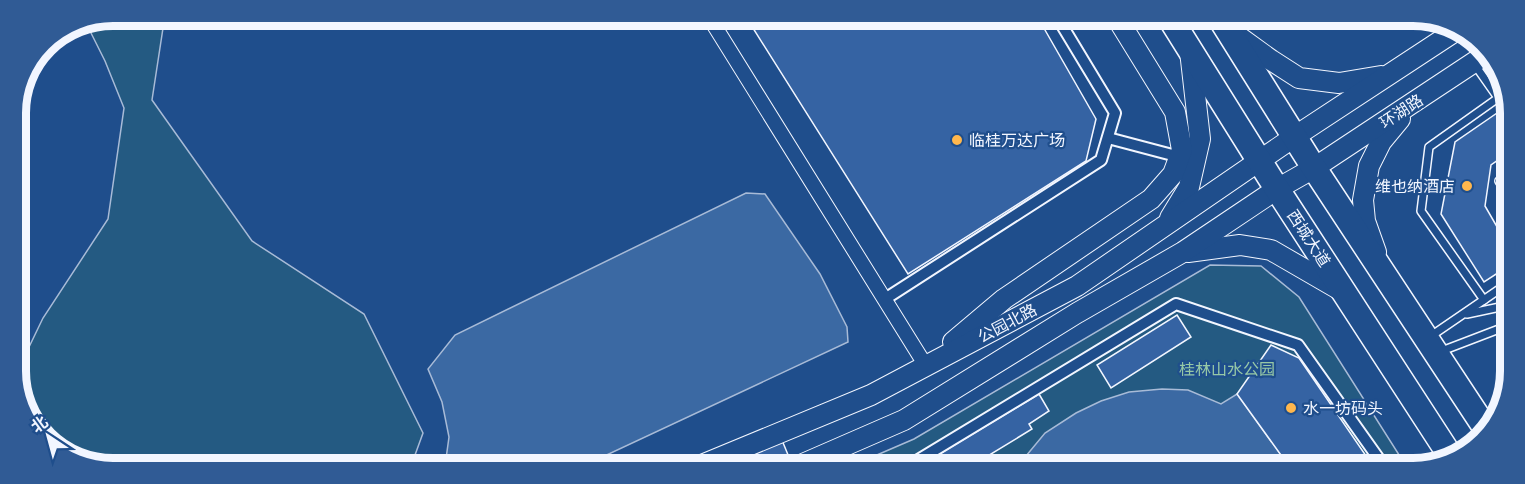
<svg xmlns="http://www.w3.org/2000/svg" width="1525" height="484" viewBox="0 0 1525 484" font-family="'Fira Sans','Noto Sans SC',sans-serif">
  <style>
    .green { fill: #245a82; stroke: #a8bbd7; stroke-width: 1.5 }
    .water { fill: #3b69a3; stroke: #a8bbd7; stroke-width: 1.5 }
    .building { fill: #3563a3; stroke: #f2f6ff; stroke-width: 1.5 }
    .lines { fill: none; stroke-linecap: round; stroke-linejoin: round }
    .service-casing { stroke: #f2f6ff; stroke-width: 10 }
    .pedestrian-casing { stroke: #f2f6ff; stroke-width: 14 }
    .minor-casing { stroke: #f2f6ff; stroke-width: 16 }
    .secondary-casing { stroke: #f2f6ff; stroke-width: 22 }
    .trunk-casing { stroke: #f2f6ff; stroke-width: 27 }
    .service { stroke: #1f4e8c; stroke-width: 7 }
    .pedestrian { stroke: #1f4e8c; stroke-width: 10 }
    .minor { stroke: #1f4e8c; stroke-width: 14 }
    .secondary { stroke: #1f4e8c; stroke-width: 20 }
    .trunk { stroke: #1f4e8c; stroke-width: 24 }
    .poi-dot { fill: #ffb74d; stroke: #1f4e8c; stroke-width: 2 }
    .labels { text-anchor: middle; stroke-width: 4.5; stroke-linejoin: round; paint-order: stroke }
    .street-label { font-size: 16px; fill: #f2f6ff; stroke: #1f4e8c }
    .poi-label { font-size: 16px; fill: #f2f6ff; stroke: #1f4e8c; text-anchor: start }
    .park-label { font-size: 16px; fill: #97c8a6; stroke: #1f4e8c }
    .rim { fill: none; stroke: #f2f6ff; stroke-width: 8 }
  </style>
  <rect width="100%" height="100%" fill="#1f4e8c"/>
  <g class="green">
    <polygon points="112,15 165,15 152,100 252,241 364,314 423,433 411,466 87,466 39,436 17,391 17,372 43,318 108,219 124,108 105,61 87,25"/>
    <polygon points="1210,265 1261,266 1299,297 1408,469 849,467 914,439"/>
  </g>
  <g class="water">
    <polygon points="746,193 765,194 820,274 847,327 848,342 581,467 445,466 449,437 442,402 428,369 455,335"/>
    <polygon points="1162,389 1188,390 1221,404 1237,394 1291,469 1014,468 1026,456 1045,433 1076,413 1101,401 1129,392"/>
  </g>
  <g class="building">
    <polygon points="746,17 1040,17 1045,30 1096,119 1086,161 908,274"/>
    <polygon points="1500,111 1508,124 1508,153 1491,165 1485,206 1507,244 1507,267 1484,282 1441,214 1455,142"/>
    <polygon points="1177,315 1191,337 1111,388 1097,365"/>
    <polygon points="1271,345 1299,358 1375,469 1291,469 1237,394"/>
    <polygon points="1039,394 1049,411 1029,424 1032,429 968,468 916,468"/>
    <polygon points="777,428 793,467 683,467"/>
  </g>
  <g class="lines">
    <g class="service-casing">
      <g id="service">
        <polyline points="1475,65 1508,112"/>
        <polyline points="15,133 23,201 16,206"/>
        <polyline points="1508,195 1499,181 1508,175"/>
        <polyline points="1484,300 1421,211 1429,147 1498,98"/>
        <polyline points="1467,314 1500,307 1507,303"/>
        <polyline points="1431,336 1507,284"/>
        <polyline points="1439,352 1507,326"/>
      </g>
    </g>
    <g class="pedestrian-casing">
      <g id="pedestrian">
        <polyline points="1108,138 1180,157"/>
        <polyline points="885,299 1101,160 1115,113 1057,17"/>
        <polyline points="905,468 1176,304 1298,345 1386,469"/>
      </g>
    </g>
    <g class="minor-casing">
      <polyline id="minor" points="709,17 926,366"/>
    </g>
    <g class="secondary-casing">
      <g id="secondary">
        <polyline points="1231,31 1271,60 1299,78 1339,83 1381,76"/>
        <polyline points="1170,218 1189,187 1200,139 1190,51"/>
        <polyline points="1188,252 1240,245 1271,250 1342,291"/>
        <polyline points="1376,252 1365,221 1363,200 1369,166 1381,142 1400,119"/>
        <polyline points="953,342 1004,299 1151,199 1173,174 1182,150 1175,112 1117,18"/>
        <polyline points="697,467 871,395 1077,286 1294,137 1457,30"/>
        <polyline points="796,467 904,420 1077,313 1183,252 1277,189 1314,168 1488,53"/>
      </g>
    </g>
    <g class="trunk-casing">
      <g id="trunk">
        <polyline points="1170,18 1277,189 1451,457"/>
        <polyline points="1220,18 1314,168 1486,429"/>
      </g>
    </g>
    <use href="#service" class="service"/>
    <use href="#pedestrian" class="pedestrian"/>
    <use href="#minor" class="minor"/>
    <use href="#secondary" class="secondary"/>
    <use href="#trunk" class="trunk"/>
  </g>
  <g class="poi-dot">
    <circle cx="957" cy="140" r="6"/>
    <circle cx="1467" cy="186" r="6"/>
    <circle cx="1291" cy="408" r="6"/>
  </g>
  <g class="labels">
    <g class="street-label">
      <text transform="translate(1401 111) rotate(-33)" y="6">环湖路</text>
      <text transform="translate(1309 238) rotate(57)" y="6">西城大道</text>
      <text transform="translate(1007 323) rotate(-28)" y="6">公园北路</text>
    </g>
    <g class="poi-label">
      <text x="969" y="146">临桂万达广场</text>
      <text x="1455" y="192" text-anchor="end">维也纳酒店</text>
      <text x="1303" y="414">水一坊码头</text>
    </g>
    <g class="park-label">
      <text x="1227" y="375">桂林山水公园</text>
    </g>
  </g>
  <path d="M0 0H1525V484H0ZM113 26H1413A87 87 0 0 1 1500 113V371A87 87 0 0 1 1413 458H113A87 87 0 0 1 26 371V113A87 87 0 0 1 113 26Z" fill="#305b95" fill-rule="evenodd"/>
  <path class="rim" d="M113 26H1413A87 87 0 0 1 1500 113V371A87 87 0 0 1 1413 458H113A87 87 0 0 1 26 371V113A87 87 0 0 1 113 26Z"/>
  <g transform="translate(48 436) rotate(324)" stroke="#1f4e8c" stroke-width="4.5" paint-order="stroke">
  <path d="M0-4.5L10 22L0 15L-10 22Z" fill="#f2f6ff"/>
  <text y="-9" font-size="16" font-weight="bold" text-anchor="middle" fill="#f2f6ff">北</text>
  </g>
</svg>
